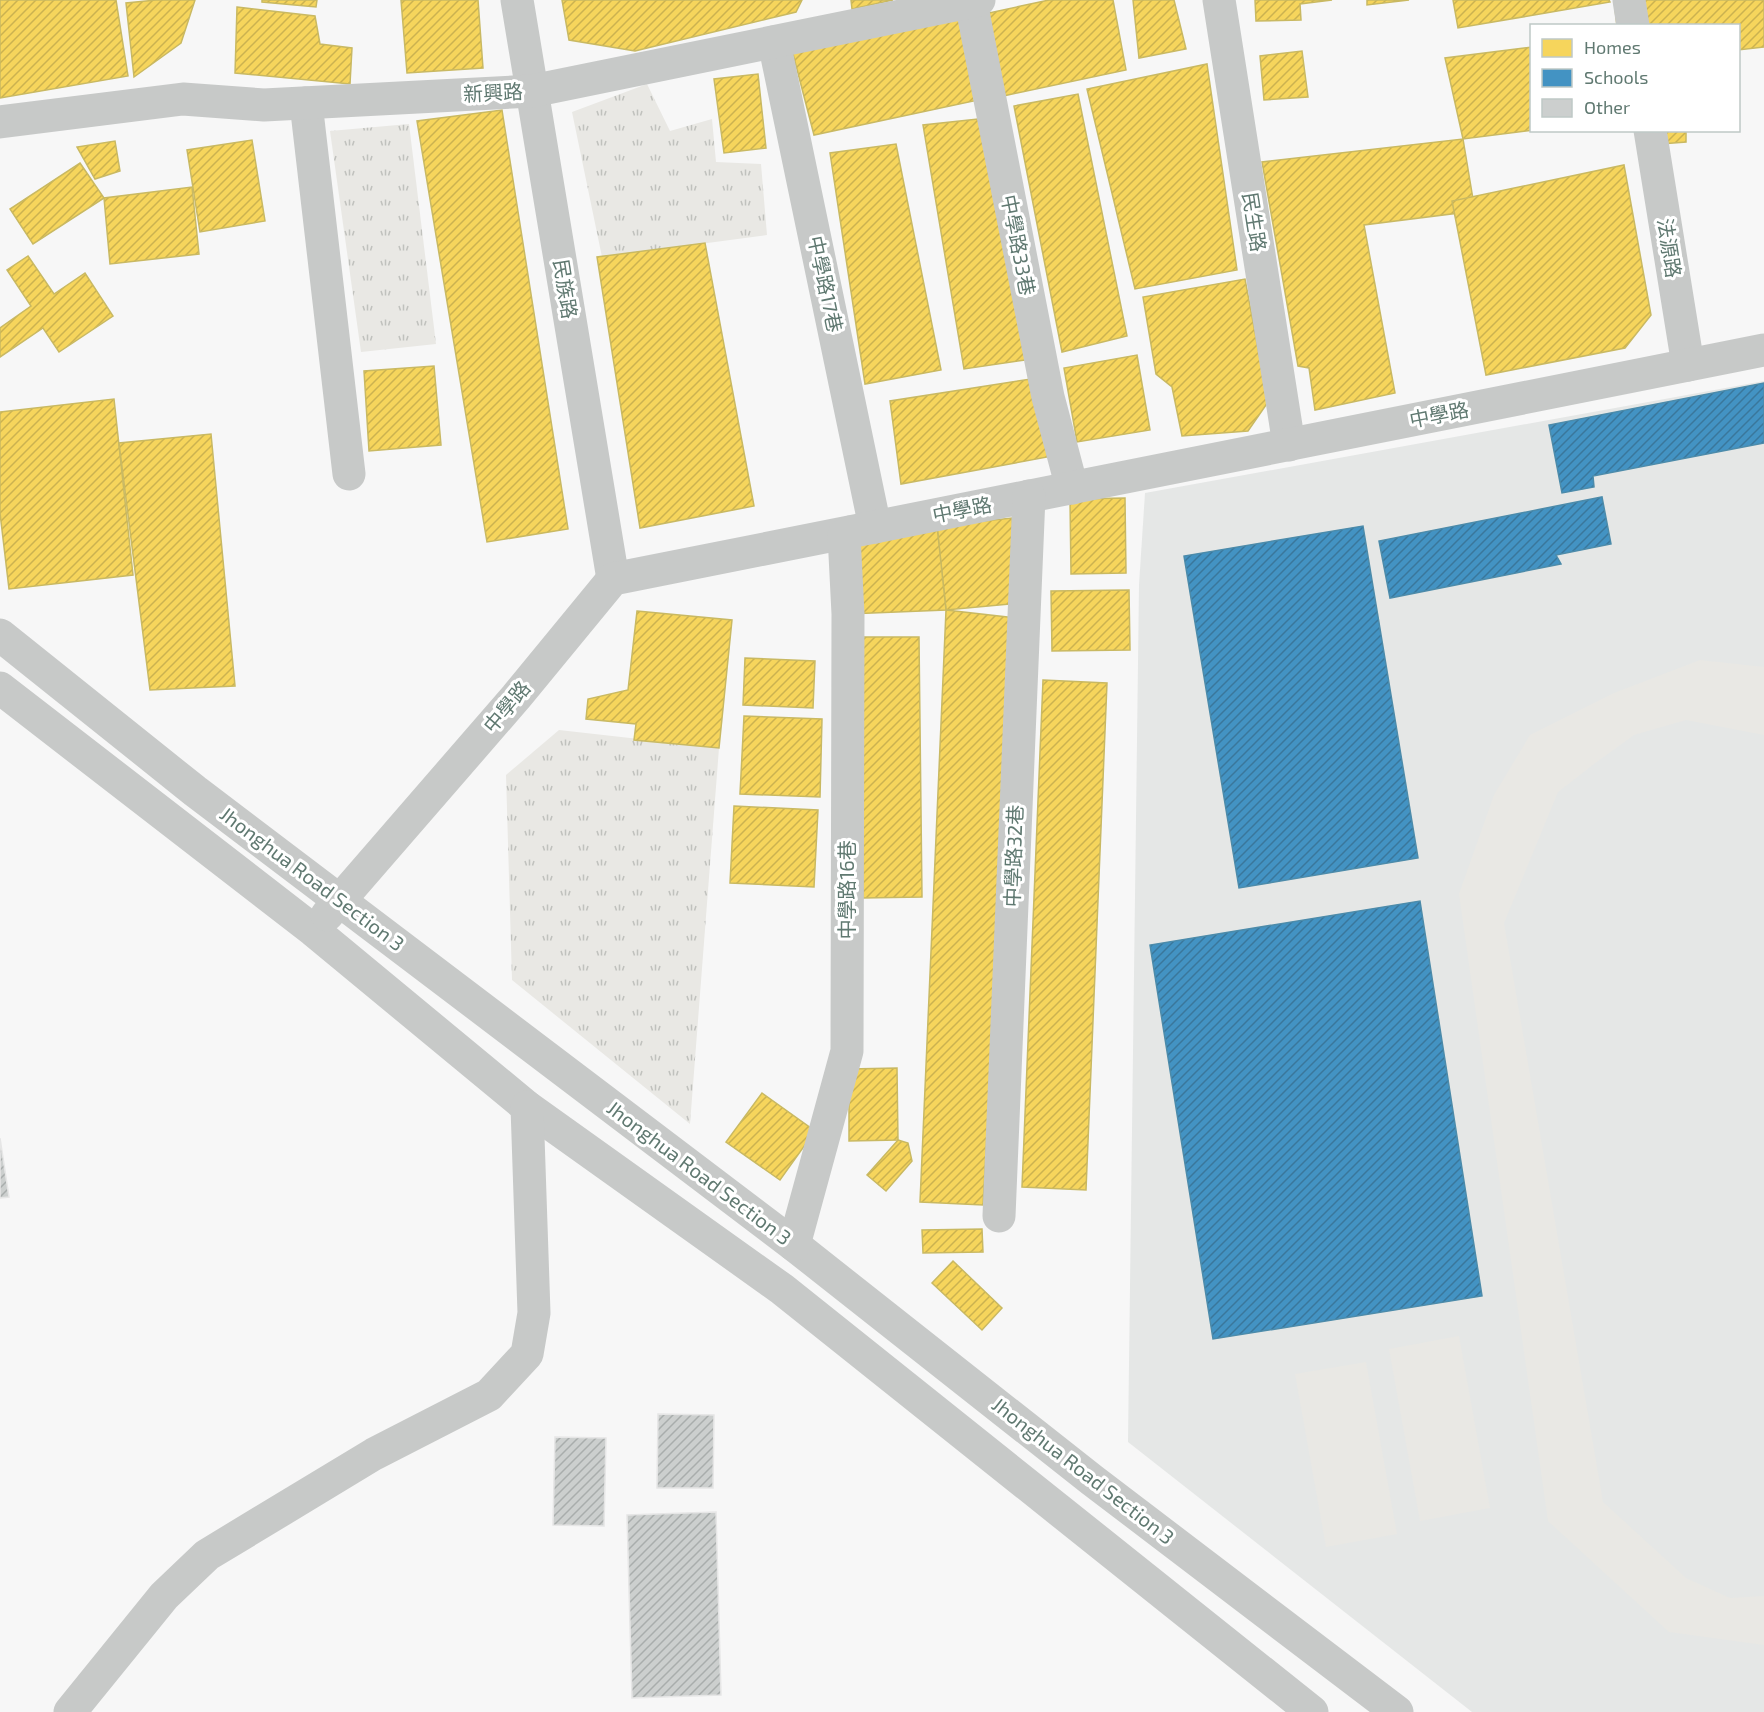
<svg xmlns="http://www.w3.org/2000/svg" width="1764" height="1712" viewBox="0 0 1764 1712" font-family="'Exo 2','Noto Sans TC',sans-serif">
  <style>
    .built { fill: #e5e7e6 }
    .grass { fill: url(#grass-tufts) }
    .pitch { fill: #e9e8e4 }
    .homes { fill: url(#homes-hatch); stroke: #c9b962; stroke-width: 1.5 }
    .schools { fill: url(#schools-hatch); stroke: #4c8baa; stroke-width: 1.5 }
    .building { fill: url(#building-hatch); stroke: #e6e6e6; stroke-width: 1.5 }
    .lines { fill: none; stroke-linecap: round; stroke-linejoin: round }
    .minor { stroke: #c7c9c8; stroke-width: 33 }
    .labels { text-anchor: middle; stroke-width: 6; stroke-linejoin: round; paint-order: stroke }
    .street-label { font-size: 20px; fill: #607971; stroke: #fff }
  </style>
  <defs>
    <pattern id="grass-tufts" width="24" height="20" patternUnits="userSpaceOnUse" patternTransform="scale(1.5)"><rect width="24" height="20" fill="#e9e8e4"/><path d="M3 7l-1-3M5 7V3M7 7l1-3M15 17l-1-3M17 17v-4M19 17l1-3" fill="none" stroke="#c0c1bd"/></pattern>
    <pattern id="homes-hatch" width="6" height="6" patternUnits="userSpaceOnUse" patternTransform="scale(1.5)"><rect width="6" height="6" fill="#f6d55c"/><path d="M-1 1l2-2M0 6l6-6M5 7l2-2" fill="none" stroke="#cbb250"/></pattern>
    <pattern id="schools-hatch" width="6" height="6" patternUnits="userSpaceOnUse" patternTransform="scale(1.5)"><rect width="6" height="6" fill="#4393c3"/><path d="M-1 1l2-2M0 6l6-6M5 7l2-2" fill="none" stroke="#3a779b"/></pattern>
    <pattern id="building-hatch" width="6" height="6" patternUnits="userSpaceOnUse" patternTransform="scale(1.5)"><rect width="6" height="6" fill="#cccfce"/><path d="M-1 1l2-2M0 6l6-6M5 7l2-2" fill="none" stroke="#a9adac"/></pattern>
  </defs>
  <rect width="100%" height="100%" fill="#f7f7f7"/>
  <polygon class="built" points="1764,381 1764,1712 1472,1712 1128,1442 1139,585 1145,493"/>
  <g class="grass">
    <polygon points="647,84 670,131 712,119 716,162 761,164 767,235 602,257 572,112"/>
    <polygon points="409,124 436,344 361,352 330,131"/>
    <polygon points="559,730 719,748 690,1124 512,980 506,775"/>
  </g>
  <g class="pitch">
    <polygon points="1700,660 1764,667 1764,735 1686,720 1634,735 1594,764 1558,792 1504,923 1603,1502 1686,1578 1730,1598 1764,1596 1764,1645 1669,1632 1548,1521 1459,894 1494,795 1530,735 1614,693"/>
    <polygon points="1459,1336 1490,1508 1420,1521 1389,1349"/>
    <polygon points="1366,1362 1397,1534 1326,1547 1295,1374"/>
  </g>
  <g class="homes">
    <polygon points="0,0 116,0 128,76 0,98"/>
    <polygon points="156,0 195,0 181,43 134,77 126,3"/>
    <polygon points="262,0 317,0 316,7 262,2"/>
    <polygon points="401,0 478,0 483,68 407,73"/>
    <polygon points="562,0 802,0 796,12 635,51 569,40"/>
    <polygon points="851,0 893,0 852,9"/>
    <polygon points="1049,0 1113,0 1126,70 1003,96 984,14"/>
    <polygon points="1133,0 1174,0 1186,49 1139,58"/>
    <polygon points="1255,0 1332,0 1300,4 1301,20 1256,21"/>
    <polygon points="1367,0 1409,0 1367,5"/>
    <polygon points="1453,0 1609,0 1610,2 1458,28"/>
    <polygon points="1614,0 1764,0 1764,47 1738,50 1738,26 1617,26"/>
    <polygon points="237,7 315,16 320,44 352,48 350,84 235,73"/>
    <polygon points="974,17 983,99 814,135 792,50"/>
    <polygon points="1532,47 1532,130 1534,130 1463,139 1445,58"/>
    <polygon points="1302,51 1308,97 1264,100 1260,56"/>
    <polygon points="1207,64 1237,270 1135,289 1087,89"/>
    <polygon points="758,74 766,148 724,153 714,79"/>
    <polygon points="1078,94 1127,336 1062,352 1014,106"/>
    <polygon points="502,110 568,529 487,542 417,121"/>
    <polygon points="987,118 1032,359 964,369 923,125"/>
    <polygon points="1660,130 1686,130 1686,142 1661,144"/>
    <polygon points="1463,139 1475,211 1364,225 1395,393 1315,410 1309,368 1298,366 1262,162"/>
    <polygon points="252,140 265,221 200,232 187,150"/>
    <polygon points="115,141 120,171 95,179 77,147"/>
    <polygon points="896,144 941,370 865,384 830,153"/>
    <polygon points="80,163 104,198 33,244 10,209"/>
    <polygon points="1624,165 1651,315 1625,348 1486,375 1452,201"/>
    <polygon points="192,187 199,254 110,264 104,198"/>
    <polygon points="705,243 754,506 640,528 597,257"/>
    <polygon points="28,256 54,294 85,273 113,316 59,352 43,328 0,357 0,328 31,306 7,270"/>
    <polygon points="1245,279 1268,402 1248,431 1182,436 1172,387 1156,374 1143,297"/>
    <polygon points="1137,355 1150,430 1077,442 1064,368"/>
    <polygon points="434,366 441,445 369,451 364,371"/>
    <polygon points="1044,377 1058,455 901,484 890,401"/>
    <polygon points="114,399 133,575 9,589 0,513 0,412"/>
    <polygon points="211,434 235,686 150,690 119,443"/>
    <polygon points="1125,498 1126,573 1071,574 1070,499"/>
    <polygon points="1012,518 1021,603 946,610 937,526"/>
    <polygon points="937,526 946,610 848,614 844,535"/>
    <polygon points="1129,590 1130,650 1052,651 1051,591"/>
    <polygon points="946,610 1016,618 983,1205 920,1202"/>
    <polygon points="637,611 732,620 719,748 634,740 636,724 586,719 588,699 628,690"/>
    <polygon points="860,637 919,637 922,897 863,898"/>
    <polygon points="745,658 815,661 813,708 743,705"/>
    <polygon points="1043,680 1107,683 1086,1190 1022,1187"/>
    <polygon points="744,716 822,719 820,797 740,794"/>
    <polygon points="734,806 818,810 814,887 730,883"/>
    <polygon points="897,1068 898,1140 849,1141 849,1069"/>
    <polygon points="762,1093 815,1131 780,1180 726,1142"/>
    <polygon points="898,1140 908,1143 912,1161 886,1191 867,1175"/>
    <polygon points="982,1229 983,1252 923,1253 922,1230"/>
    <polygon points="953,1261 1002,1308 982,1330 932,1283"/>
  </g>
  <g class="schools">
    <polygon points="1764,383 1764,443 1593,476 1594,487 1562,493 1549,425"/>
    <polygon points="1602,497 1611,544 1556,555 1561,564 1390,598 1379,541"/>
    <polygon points="1363,526 1418,858 1239,888 1184,556"/>
    <polygon points="1420,901 1482,1296 1213,1339 1150,945"/>
  </g>
  <g class="building">
    <polygon points="0,1138 9,1197 0,1198"/>
    <polygon points="658,1414 714,1415 713,1488 657,1488"/>
    <polygon points="555,1437 606,1438 604,1526 553,1525"/>
    <polygon points="716,1512 721,1695 632,1698 627,1515"/>
  </g>
  <g class="lines">
    <g class="minor">
      <polyline points="517,0 613,579"/>
      <polyline points="1219,0 1289,445"/>
      <polyline points="1629,0 1633,26"/>
      <polyline points="971,2 1048,397 1072,488"/>
      <polyline points="774,42 875,527"/>
      <polyline points="306,103 349,474"/>
      <polyline points="0,122 183,99 264,105 532,91 979,0"/>
      <polyline points="1650,130 1688,365"/>
      <polyline points="0,635 195,791 794,1245 1092,1480 1397,1712"/>
      <polyline points="0,688 313,930 527,1107 782,1289 1312,1712"/>
      <polyline points="327,915 516,697 613,579 1764,350"/>
      <polyline points="999,1216 1029,496"/>
      <polyline points="794,1245 847,1051 848,614 844,535 851,532"/>
      <polyline points="70,1712 164,1596 207,1555 374,1454 489,1395 527,1354 534,1313 527,1107"/>
    </g>
  </g>
  <g class="labels">
    <g class="street-label">
      <text transform="translate(493 93) rotate(-3)" y="7">新興路</text>
      <text transform="translate(1254 222) rotate(81)" y="7">民生路</text>
      <text transform="translate(1018 245) rotate(79)" y="7">中學路33巷</text>
      <text transform="translate(1669 248) rotate(81)" y="7">法源路</text>
      <text transform="translate(825 284) rotate(78)" y="7">中學路17巷</text>
      <text transform="translate(565 289) rotate(81)" y="7">民族路</text>
      <text transform="translate(1439 415) rotate(-11)" y="7">中學路</text>
      <text transform="translate(962 510) rotate(-11)" y="7">中學路</text>
      <text transform="translate(507 707) rotate(-50)" y="7">中學路</text>
      <text transform="translate(1014 856) rotate(-88)" y="7">中學路32巷</text>
      <text transform="translate(312 879) rotate(37)" y="7">Jhonghua Road Section 3</text>
      <text transform="translate(847 890) rotate(-90)" y="7">中學路16巷</text>
      <text transform="translate(699 1173) rotate(37)" y="7">Jhonghua Road Section 3</text>
      <text transform="translate(1083 1471) rotate(38)" y="7">Jhonghua Road Section 3</text>
    </g>
  </g>
  <rect x="1530" y="24" width="210" height="108" fill="#ffffff" stroke="#bfc9c6" stroke-width="1.5"/>
  <rect x="1542" y="39" width="30" height="18" fill="#f6d55c" stroke="#bfc9c6" stroke-width="1.5"/>
  <text x="1584" y="54" font-size="18" fill="#607971">Homes</text>
  <rect x="1542" y="69" width="30" height="18" fill="#4393c3" stroke="#bfc9c6" stroke-width="1.5"/>
  <text x="1584" y="84" font-size="18" fill="#607971">Schools</text>
  <rect x="1542" y="99" width="30" height="18" fill="#cccfce" stroke="#bfc9c6" stroke-width="1.5"/>
  <text x="1584" y="114" font-size="18" fill="#607971">Other</text>
</svg>
